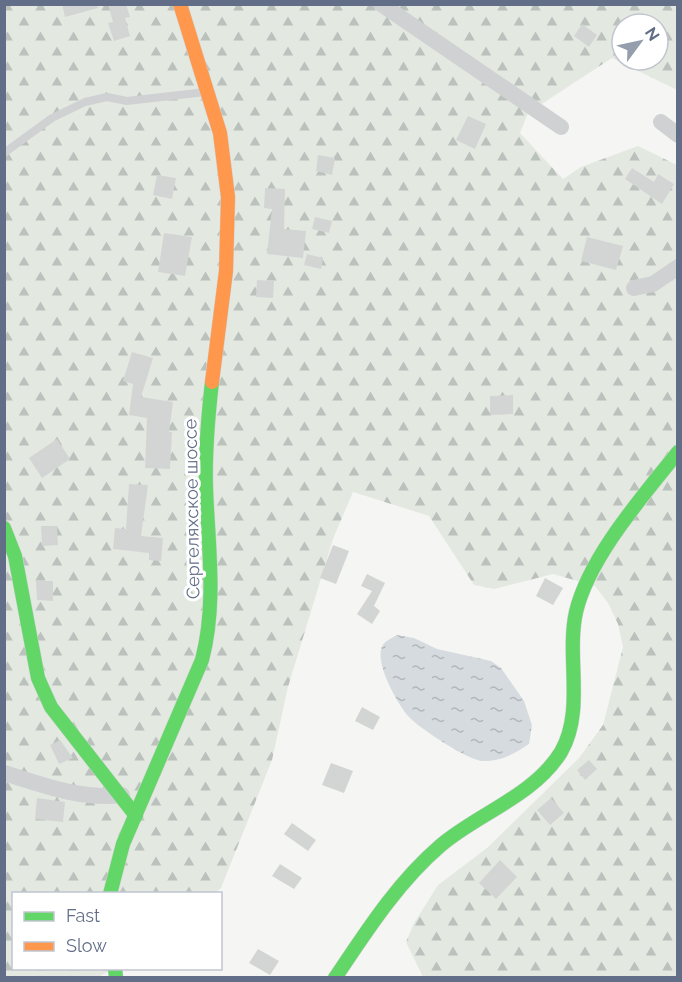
<svg xmlns="http://www.w3.org/2000/svg" width="682" height="982" viewBox="0 0 682 982" font-family="Raleway,sans-serif">
  <style>
    .forest { fill: url(#forest-firs); fill-rule: evenodd }
    .water { fill: url(#water-ripples) }
    .building { fill: #d3d5d5 }
    .lines { fill: none; stroke-linecap: round; stroke-linejoin: round }
    .fast-casing { stroke: #d2d4d5; stroke-width: 15 }
    .slow-casing { stroke: #d2d4d5; stroke-width: 15 }
    .lane { stroke: #d0d1d3; stroke-width: 8 }
    .street { stroke: #d0d1d3; stroke-width: 16 }
    .fast { stroke: #63d668; stroke-width: 14 }
    .slow { stroke: #ff974d; stroke-width: 14 }
    .labels { text-anchor: middle; stroke-width: 6; stroke-linejoin: round; paint-order: stroke }
    .street-label { font-size: 18px; fill: #626e87; stroke: #fff }
  </style>
  <defs>
    <pattern id="forest-firs" width="22" height="20" patternUnits="userSpaceOnUse" patternTransform="scale(1.5)"><rect width="22" height="20" fill="#e3e9e1"/><path d="M5 1l3.5 6h-7zM16 11l3.5 6h-7z" fill="#bbc1bc"/></pattern>
    <pattern id="water-ripples" width="26" height="14" patternUnits="userSpaceOnUse" patternTransform="scale(1.5)"><rect width="26" height="14" fill="#d6dbdf"/><path d="M2 4q2-2 4 0t4 0M15 11q2-2 4 0t4 0" fill="none" stroke="#b1b6ba"/></pattern>
  </defs>
  <rect width="100%" height="100%" fill="#f5f6f3"/>
  <path class="forest" d="M5 5H677V90L612 58 528 113 520 133 563 179 581 167 638 146 677 165V977H423L406 942 414 923 438 885 487 848 579 758 603 725 623 647 618 624 608 603 595 586 553 574 494 589 474 585 429 516 353 492 333 539 288 687 272 760 221 888 214 894H14V968L114 969 98 977 5 978ZM622 24H658V60H622Z"/>
  <path class="water" d="M397 635 414 638 437 649 491 661 501 668 524 701 532 725 529 744C514 754 502 761 483 761 469 761 419 728 409 717 398 705 377 667 381 650 382 642 390 639 397 635Z"/>
  <g class="building">
    <polygon points="62,4 97,4 98,8 65,17"/>
    <polygon points="108,4 126,4 130,17 125,18 130,36 114,41 108,23 113,22"/>
    <polygon points="582,24 597,35 589,47 574,36"/>
    <polygon points="468,116 486,124 475,149 456,140"/>
    <polygon points="318,155 335,158 332,175 316,171"/>
    <polygon points="632,168 654,182 658,174 674,184 662,204 625,179"/>
    <polygon points="157,175 176,178 172,199 153,195"/>
    <polygon points="265,188 285,189 284,229 306,231 303,258 267,254 272,209 264,208"/>
    <polygon points="315,217 332,221 329,233 312,229"/>
    <polygon points="164,233 192,237 185,276 158,272"/>
    <polygon points="587,237 623,246 616,270 581,261"/>
    <polygon points="307,254 323,258 321,269 304,265"/>
    <polygon points="257,280 274,281 273,298 256,297"/>
    <polygon points="132,352 153,358 141,397 173,402 169,432 172,432 170,469 145,468 147,418 129,415 133,384 123,381"/>
    <polygon points="513,395 513,414 490,415 490,396"/>
    <polygon points="57,439 70,459 42,478 29,458"/>
    <polygon points="129,484 148,485 141,536 163,538 161,561 149,560 149,553 113,549 115,528 126,529"/>
    <polygon points="41,526 57,526 58,545 42,546"/>
    <polygon points="333,545 349,551 336,584 320,578"/>
    <polygon points="367,574 385,583 374,606 380,611 372,624 357,614 372,591 361,586"/>
    <polygon points="545,578 563,588 553,605 536,596"/>
    <polygon points="36,581 53,581 53,601 37,600"/>
    <polygon points="362,707 380,717 373,730 355,721"/>
    <polygon points="60,740 73,758 59,764 50,745"/>
    <polygon points="589,760 597,769 585,780 577,770"/>
    <polygon points="331,763 353,771 344,793 322,785"/>
    <polygon points="37,798 65,802 63,822 35,819"/>
    <polygon points="551,798 564,813 550,825 537,810"/>
    <polygon points="292,823 316,840 308,851 284,834"/>
    <polygon points="500,860 517,877 496,899 479,883"/>
    <polygon points="280,864 302,878 294,889 272,876"/>
    <polygon points="258,949 279,961 270,975 249,963"/>
  </g>
  <g class="lines">
    <g class="fast-casing">
      <g id="fast">
        <polyline points="4,528 15,556 38,678 51,707 136,816"/>
        <path d="M110 894 123 844 202 660C217 603 208 545 206 487 205 452 208 417 212 382"/>
        <polyline points="115,968 116,978"/>
        <path d="M335 978C366 932 397 883 440 846 477 814 534 796 561 752 585 710 566 657 576 612 589 557 643 496 678 452"/>
      </g>
    </g>
    <g class="slow-casing">
      <polyline id="slow" points="180,4 220,133 228,197 226,271 212,382"/>
    </g>
    <polyline class="lane" points="4,153 52,118 85,102 107,97 127,101 206,92"/>
    <g class="street">
      <polyline points="381,4 561,127"/>
      <polyline points="661,122 678,135"/>
      <polyline points="634,288 653,284 678,267"/>
      <path d="M4 773C44 785 81 800 122 795"/>
    </g>
    <use href="#fast" class="fast"/>
    <use href="#slow" class="slow"/>
  </g>
  <g class="labels">
    <g class="street-label">
      <text transform="translate(192 509) rotate(-91)" y="6">Сергеляхское шоссе</text>
    </g>
  </g>
  <rect width="682" height="982" fill="none" stroke="#626e87" stroke-width="12"/>
  <rect x="12" y="892" width="210" height="78" fill="#ffffff" stroke="#c0c5cf" stroke-width="1.5"/>
  <rect x="24" y="912" width="30" height="9" fill="#63d668" stroke="#c0c5cf" stroke-width="1.5"/>
  <text x="66" y="922" font-size="18" fill="#626e87">Fast</text>
  <rect x="24" y="942" width="30" height="9" fill="#ff974d" stroke="#c0c5cf" stroke-width="1.5"/>
  <text x="66" y="952" font-size="18" fill="#626e87">Slow</text>
  <g transform="translate(640 42) rotate(57)"><circle r="28" fill="#ffffff" stroke="#c0c5cf" stroke-width="1.5"/>
  <path d="M0-4.5L10 22L0 15L-10 22Z" fill="#959ead"/>
  <text y="-9" font-size="16" font-weight="bold" text-anchor="middle" fill="#626e87">N</text>
  </g>
</svg>
